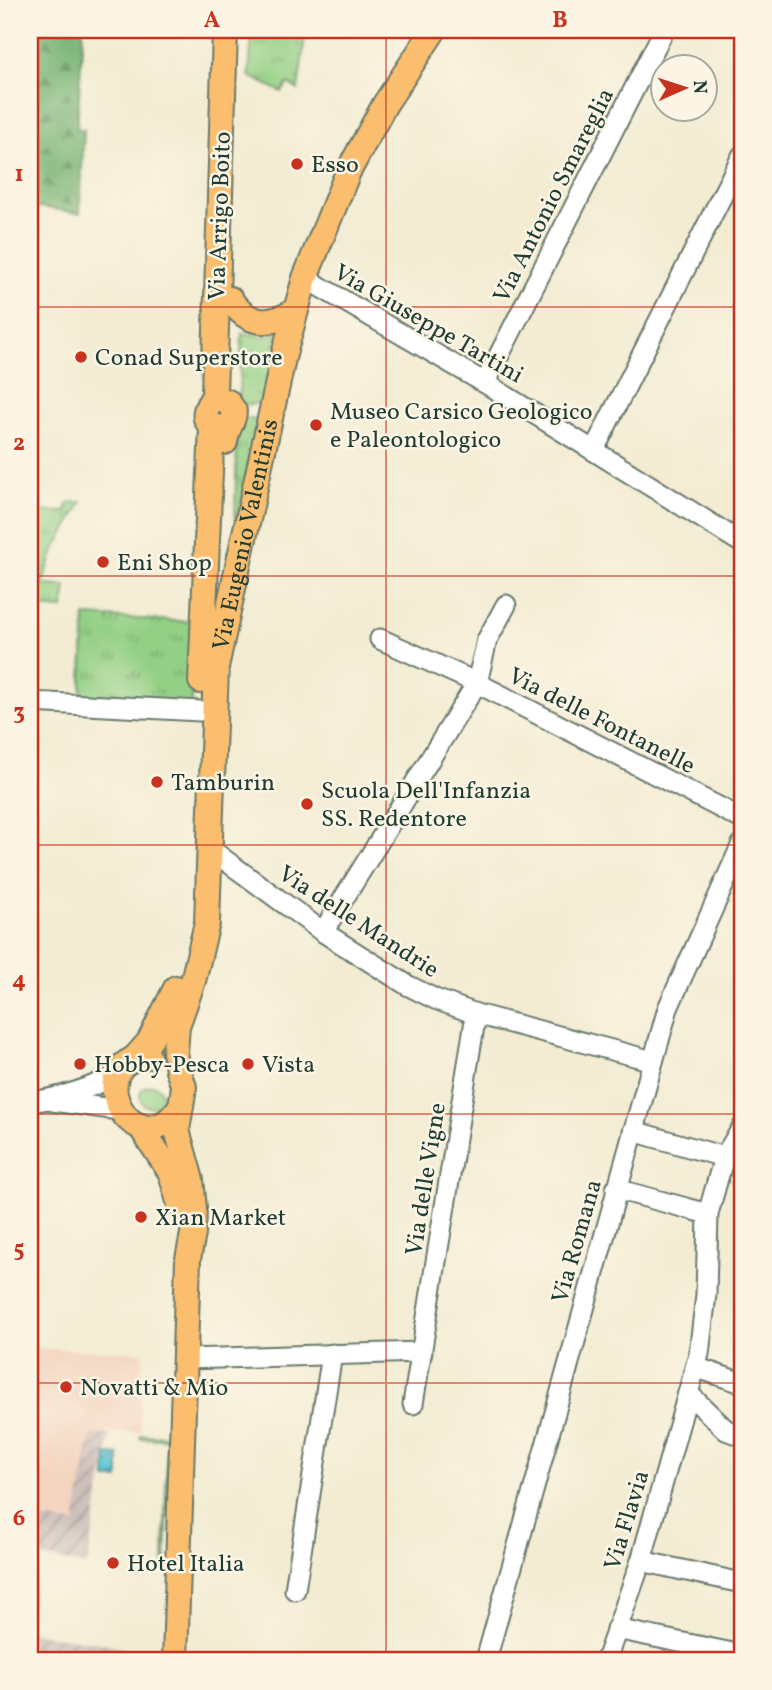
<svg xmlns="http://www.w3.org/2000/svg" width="772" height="1690" viewBox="0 0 772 1690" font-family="Vollkorn,serif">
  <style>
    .built { fill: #f3d4bf }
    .industrial { fill: url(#industrial-furrows) }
    .grass { fill: url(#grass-tufts); stroke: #59865c; stroke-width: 2 }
    .forest { fill: url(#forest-firs); stroke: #4a7853; stroke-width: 2 }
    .water { fill: url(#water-waves); stroke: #3c8084; stroke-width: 2 }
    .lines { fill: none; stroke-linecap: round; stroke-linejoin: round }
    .minor-casing { stroke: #697a6c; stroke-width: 23 }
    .major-casing { stroke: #697a6c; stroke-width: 28 }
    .minor { stroke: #fff; stroke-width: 19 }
    .major { stroke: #fabe6e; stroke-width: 24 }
    .grid { fill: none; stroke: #c8321e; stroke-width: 2; stroke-opacity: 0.55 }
    .poi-dot { fill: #c8321e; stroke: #fcf5e5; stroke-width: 2.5 }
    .labels { text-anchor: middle; stroke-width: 5; stroke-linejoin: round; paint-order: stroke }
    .poi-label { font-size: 24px; fill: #1f3d34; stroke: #fcf5e5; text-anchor: start }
    .street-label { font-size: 24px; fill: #1f3d34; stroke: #fcf5e5 }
    .neatline { fill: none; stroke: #c8321e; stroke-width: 2.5 }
    .grid-label { font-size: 23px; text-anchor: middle; font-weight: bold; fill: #c8321e }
  </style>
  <defs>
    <pattern id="industrial-furrows" width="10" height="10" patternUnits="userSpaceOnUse" patternTransform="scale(1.75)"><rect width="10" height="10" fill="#cfc0bb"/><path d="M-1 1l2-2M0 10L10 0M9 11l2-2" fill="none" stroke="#a79d99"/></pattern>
    <pattern id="grass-tufts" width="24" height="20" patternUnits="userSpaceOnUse" patternTransform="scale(1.75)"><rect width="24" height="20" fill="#93cf84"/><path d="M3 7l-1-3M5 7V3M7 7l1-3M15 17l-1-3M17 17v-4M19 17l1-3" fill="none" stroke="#77a96d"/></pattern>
    <pattern id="forest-firs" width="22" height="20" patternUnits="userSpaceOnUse" patternTransform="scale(1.75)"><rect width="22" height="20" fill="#76b272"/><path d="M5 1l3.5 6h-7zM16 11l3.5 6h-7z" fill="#60925e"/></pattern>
    <pattern id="water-waves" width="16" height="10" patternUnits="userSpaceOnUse" patternTransform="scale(1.75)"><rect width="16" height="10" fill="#59c4d3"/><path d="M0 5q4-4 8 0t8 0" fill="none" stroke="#49a0ac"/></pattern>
  </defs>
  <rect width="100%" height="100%" fill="#fcf5e5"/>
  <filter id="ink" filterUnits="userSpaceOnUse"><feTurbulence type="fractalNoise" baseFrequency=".0143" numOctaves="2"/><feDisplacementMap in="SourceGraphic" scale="14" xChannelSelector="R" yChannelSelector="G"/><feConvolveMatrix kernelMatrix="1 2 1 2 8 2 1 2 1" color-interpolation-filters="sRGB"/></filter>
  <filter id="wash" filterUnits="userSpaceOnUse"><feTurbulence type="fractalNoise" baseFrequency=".00686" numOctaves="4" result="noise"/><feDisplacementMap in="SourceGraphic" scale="28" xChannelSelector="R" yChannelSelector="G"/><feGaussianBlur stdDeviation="1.57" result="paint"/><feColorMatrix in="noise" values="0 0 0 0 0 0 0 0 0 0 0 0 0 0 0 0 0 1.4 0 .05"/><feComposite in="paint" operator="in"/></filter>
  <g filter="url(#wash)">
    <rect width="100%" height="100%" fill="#f3ecd3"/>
    <polygon class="built" points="30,1348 144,1352 141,1370 140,1432 107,1432 75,1524 30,1517"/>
    <g class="industrial">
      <polygon points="91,1434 110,1435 87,1566 39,1556 30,1621 30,1518 75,1523"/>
      <polygon points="30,1632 113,1645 161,1660 30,1660"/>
    </g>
    <g class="grass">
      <polygon points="252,30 306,30 298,90 288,83 282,92 249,76"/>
      <polygon points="277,332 264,401 250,405 241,403 239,393 242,333 264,336"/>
      <polygon points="241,418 259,420 238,518 235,519 237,433"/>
      <polygon points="82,502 54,551 42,585 66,586 63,609 30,607 30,511 66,512 68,503"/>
      <polygon points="85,616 194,622 192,706 81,697"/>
      <circle cx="151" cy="1096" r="11"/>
      <polygon points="140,1435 170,1436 166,1566 164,1566 167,1439 140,1438"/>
    </g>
    <polygon class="forest" points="30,30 83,30 77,129 84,129 80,213 30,206"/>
    <polygon class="water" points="107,1454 119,1455 119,1479 106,1479"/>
  </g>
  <g filter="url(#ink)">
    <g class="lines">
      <g class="minor-casing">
        <g id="minor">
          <polyline points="305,278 485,383 742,543"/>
          <polyline points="485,383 664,30"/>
          <polyline points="594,450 742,156"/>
          <polyline points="380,639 477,683 742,819"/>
          <polyline points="30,702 200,711"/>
          <polyline points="210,849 323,932 407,985 435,999 476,1014 653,1061"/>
          <polyline points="323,932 477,683 487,640 506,605"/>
          <polyline points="53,1101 119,1110"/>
          <path d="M30 1102C60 1098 92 1088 118 1074"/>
          <polyline points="633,1131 724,1157"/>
          <polyline points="616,1189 708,1214"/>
          <polyline points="185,1359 422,1352"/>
          <polyline points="695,1367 742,1383"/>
          <polyline points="688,1393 726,1430 742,1436"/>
          <polyline points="413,1404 476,1014"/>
          <polyline points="641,1561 742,1583"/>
          <polyline points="295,1590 332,1354"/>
          <polyline points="616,1629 742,1655"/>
          <polyline points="486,1660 668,1008 742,844"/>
          <polyline points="606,1660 641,1561 699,1354 706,1295 708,1214 724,1157 742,1128"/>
        </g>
      </g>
      <g class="major-casing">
        <g id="major">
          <path d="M225 30 214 395C212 401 207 405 206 411 203 424 215 429 226 427"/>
          <path d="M230 299C247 325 269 327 295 311"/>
          <path d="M212 402 217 399 228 402 234 411C234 423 226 428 225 442"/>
          <polyline points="201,681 212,426"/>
          <path d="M148 1056C77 1061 134 1174 181 1106"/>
          <polyline points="134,1059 149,1042 176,988"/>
          <polyline points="140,1126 171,1173 180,1205"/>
          <path id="s1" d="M175 1660 188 1259 193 1234 194 1208 191 1180 177 1130 184 1087 178 1070 175 1052 177 1026 193 981 207 923 216 667 284 354 305 278 348 172 385 104 434 30"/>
        </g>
      </g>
      <use href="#minor" class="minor"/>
      <use href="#major" class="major"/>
    </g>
  </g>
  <path class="grid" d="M386 30V1660M30 307H742M30 576H742M30 845H742M30 1114H742M30 1383H742"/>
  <g class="poi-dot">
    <circle cx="297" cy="164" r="7"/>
    <circle cx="81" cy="357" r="7"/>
    <circle cx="316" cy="425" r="7"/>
    <circle cx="103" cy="562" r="7"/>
    <circle cx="157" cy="782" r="7"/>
    <circle cx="307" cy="804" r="7"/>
    <circle cx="80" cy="1064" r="7"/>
    <circle cx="248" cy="1064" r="7"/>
    <circle cx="141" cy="1217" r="7"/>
    <circle cx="66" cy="1387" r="7"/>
    <circle cx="113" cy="1563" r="7"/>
  </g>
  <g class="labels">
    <g class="poi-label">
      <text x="311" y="172">Esso</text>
      <text x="95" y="365">Conad Superstore</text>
      <text x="330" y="419">Museo Carsico Geologico<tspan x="330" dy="28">e Paleontologico</tspan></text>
      <text x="117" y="570">Eni Shop</text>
      <text x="171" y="790">Tamburin</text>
      <text x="321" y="798">Scuola Dell'Infanzia<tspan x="321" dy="28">SS. Redentore</tspan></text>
      <text x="94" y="1072">Hobby-Pesca</text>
      <text x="262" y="1072">Vista</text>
      <text x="155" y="1225">Xian Market</text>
      <text x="80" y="1395">Novatti &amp; Mio</text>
      <text x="127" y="1571">Hotel Italia</text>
    </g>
    <g class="street-label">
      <text transform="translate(553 195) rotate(-63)" y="8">Via Antonio Smareglia</text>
      <text transform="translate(219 216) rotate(-88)" y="8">Via Arrigo Boito</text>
      <text transform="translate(429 323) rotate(30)" y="8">Via Giuseppe Tartini</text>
      <text dy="8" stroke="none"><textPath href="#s1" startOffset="1138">Via Eugenio Valentinis</textPath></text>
      <text transform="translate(602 720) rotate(27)" y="8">Via delle Fontanelle</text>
      <text transform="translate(359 921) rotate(33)" y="8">Via delle Mandrie</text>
      <text transform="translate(425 1179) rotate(-81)" y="8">Via delle Vigne</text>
      <text transform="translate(576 1241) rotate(-74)" y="8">Via Romana</text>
      <text transform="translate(626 1520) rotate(-73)" y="8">Via Flavia</text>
    </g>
  </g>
  <rect width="772" height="1690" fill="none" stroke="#fcf5e5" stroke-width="77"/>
  <g transform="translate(684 88) rotate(87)"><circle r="33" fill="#fcf5e5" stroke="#a4ab9e" stroke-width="2"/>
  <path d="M0-5L12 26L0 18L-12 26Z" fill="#c8321e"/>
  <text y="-10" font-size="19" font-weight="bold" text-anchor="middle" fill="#1f3d34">N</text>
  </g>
  <rect x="38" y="38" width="696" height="1614" class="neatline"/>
  <g class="grid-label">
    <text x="212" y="27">A</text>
    <text x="560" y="27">B</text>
    <text x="19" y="181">1</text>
    <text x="19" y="450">2</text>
    <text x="19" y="719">3</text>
    <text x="19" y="987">4</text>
    <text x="19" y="1256">5</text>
    <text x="19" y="1525">6</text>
  </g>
</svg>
